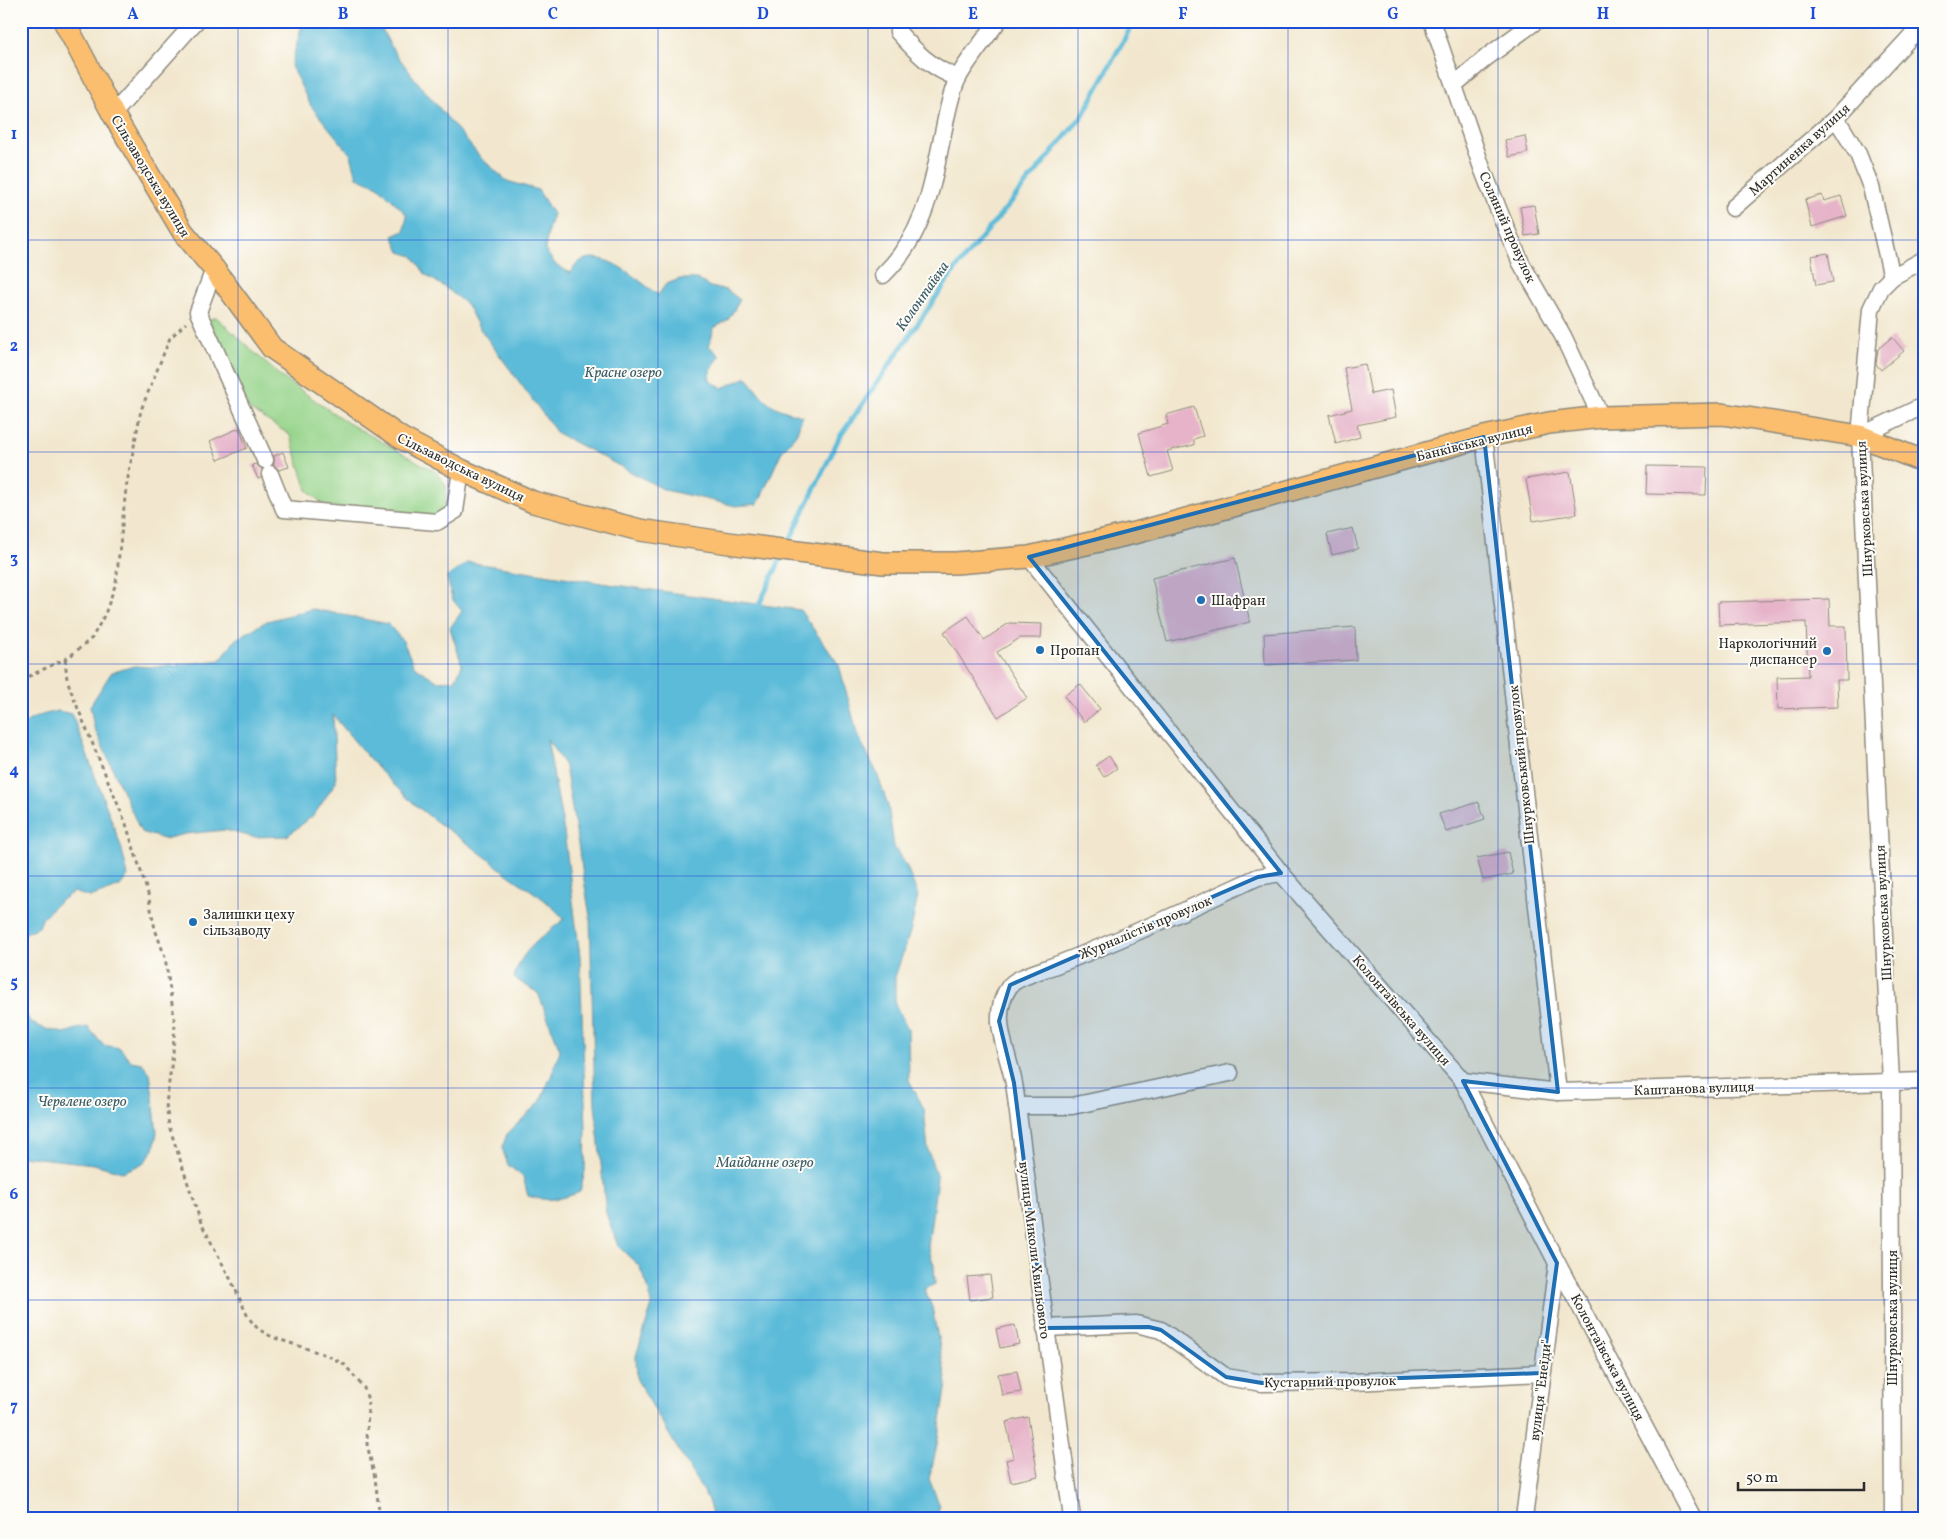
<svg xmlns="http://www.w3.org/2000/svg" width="1946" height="1539" viewBox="0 0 1946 1539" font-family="Vollkorn,serif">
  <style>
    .green { fill: #94d389; stroke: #607f5a }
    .water { fill: #5bbbd9; stroke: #437382 }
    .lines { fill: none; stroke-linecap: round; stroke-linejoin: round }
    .stream { stroke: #5bbbd9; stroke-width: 5 }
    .building { fill: #e6b3c9 }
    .minor-casing { stroke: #8e897c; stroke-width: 19 }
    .major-casing { stroke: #8e897c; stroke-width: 24 }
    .path { stroke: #8e897c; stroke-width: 3; stroke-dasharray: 4 4; stroke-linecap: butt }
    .minor { stroke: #fff; stroke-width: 16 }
    .major { stroke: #fbbe6e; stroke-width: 21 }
    .marked { fill: #1f6fb2; fill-opacity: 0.2; stroke: #1f6fb2; stroke-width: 4; stroke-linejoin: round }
    .grid { fill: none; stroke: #1d4ed8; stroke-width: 1; stroke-opacity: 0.55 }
    .poi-dot { fill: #1f6fb2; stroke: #fdfcf7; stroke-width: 2 }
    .labels { text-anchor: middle; stroke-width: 4; stroke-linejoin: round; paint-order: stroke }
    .street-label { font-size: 14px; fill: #2b2b2b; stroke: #fdfcf7 }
    .poi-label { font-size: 14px; fill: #2b2b2b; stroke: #fdfcf7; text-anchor: start }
    .water-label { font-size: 15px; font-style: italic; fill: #3c5d68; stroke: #fdfcf7 }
    .neatline { fill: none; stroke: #1d4ed8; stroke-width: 2 }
    .grid-label { font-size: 16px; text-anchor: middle; font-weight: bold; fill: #1d4ed8 }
  </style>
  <rect width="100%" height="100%" fill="#fdfcf7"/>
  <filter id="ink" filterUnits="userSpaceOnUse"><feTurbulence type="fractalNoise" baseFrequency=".02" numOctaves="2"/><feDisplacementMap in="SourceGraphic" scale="10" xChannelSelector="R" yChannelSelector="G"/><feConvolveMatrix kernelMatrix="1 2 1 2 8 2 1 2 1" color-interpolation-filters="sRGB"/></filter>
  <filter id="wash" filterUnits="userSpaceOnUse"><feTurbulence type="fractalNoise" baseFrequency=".0096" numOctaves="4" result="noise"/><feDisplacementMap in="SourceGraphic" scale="20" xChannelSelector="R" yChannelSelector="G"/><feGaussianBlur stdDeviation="1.12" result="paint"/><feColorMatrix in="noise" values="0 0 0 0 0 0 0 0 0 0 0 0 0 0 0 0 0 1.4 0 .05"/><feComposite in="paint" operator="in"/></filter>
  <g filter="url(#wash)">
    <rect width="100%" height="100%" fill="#f2e7ce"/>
    <polygon class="green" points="216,317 280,376 348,423 436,472 446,485 445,512 436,518 325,506 307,490 290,435 249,409 208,320"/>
    <g class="water">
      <path d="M303 21H374L380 26 393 50 415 79 481 158 507 181 538 190 553 214 548 230 545 250 555 264 570 273C573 269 577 263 581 261 605 248 640 282 658 295L666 284 680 279H697L710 287 727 290 740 300 728 320 714 328 709 346 720 356 712 368 709 380 722 388 747 377C767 404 769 407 802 416L797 433 781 453 758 504 736 506 665 490 557 433 478 326 467 305 446 288 426 275 413 256 400 252 393 236 404 231 407 215 378 186 357 177 351 155 311 106 291 66Z"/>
      <path d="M468 562 608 584 800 610 839 665 858 736 876 771 888 805 894 847 907 867 918 896 911 929 895 977V1004L908 1030 909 1080 924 1109 928 1150 937 1178 928 1247 934 1265 935 1284 924 1289 932 1307 947 1384 936 1450 929 1479 940 1506 935 1518H713L708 1500 637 1380 636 1356 652 1305 647 1284 639 1266 618 1246 606 1213 595 1104 590 916 565 766 547 739 564 832 580 956 586 1128 585 1171 580 1192C559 1200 549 1202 528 1196L523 1177 508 1165 502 1148 507 1134 540 1102 552 1074 560 1050 538 993 514 978C520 950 543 937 564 919 545 897 529 890 507 874 499 868 492 861 483 855 467 842 450 832 433 819 394 790 364 753 333 715L336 782 314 815 287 836 253 837 225 830 185 834 164 839 141 832 94 727 90 706 111 673 134 666 154 667 220 660 236 639 267 621 313 609 388 624 403 641 414 666 437 681 455 680 462 665 450 628 462 611 452 599 447 577Z"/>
      <path d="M58 711 72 714 121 846 128 876 120 886 90 897 73 892 56 904 42 919 39 927 21 935V727C30 717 45 714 58 711Z"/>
      <polygon points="21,1006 31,1023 46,1029 64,1033 77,1029 88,1027 103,1045 120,1048 131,1061 142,1063 150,1073 157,1132 154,1149 143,1164 122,1172 94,1164 21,1156"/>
    </g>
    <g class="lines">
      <g class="stream">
        <polyline points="787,546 839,438 954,271 1083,115 1134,21"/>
        <polyline points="755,607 759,605 782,556"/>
      </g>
    </g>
    <g id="blocks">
      <g class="building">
        <polygon points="1525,136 1528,153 1509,157 1505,140"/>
        <polygon points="1822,195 1824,201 1841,196 1847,216 1812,227 1805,200"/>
        <polygon points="1534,205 1539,234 1525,236 1520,207"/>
        <polygon points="1828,253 1833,282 1816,285 1811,256"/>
        <polygon points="1892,337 1904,351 1881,370 1876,364 1878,349"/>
        <polygon points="1365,364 1371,394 1391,390 1396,417 1357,425 1360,437 1336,444 1329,415 1352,409 1344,368"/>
        <polygon points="1194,407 1203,436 1194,439 1194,445 1167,451 1173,471 1151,477 1139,433 1168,424 1166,415"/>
        <polygon points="239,428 247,448 218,460 210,441"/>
        <polygon points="283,452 289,467 279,470 274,465 274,456"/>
        <polygon points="256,464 262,469 261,478 258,479 252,465"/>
        <polygon points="1647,466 1707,467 1706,495 1646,494"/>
        <polygon points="1570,472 1577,514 1533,521 1526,479"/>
        <polygon points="1353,528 1358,549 1332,555 1327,534"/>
        <polygon points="1235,558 1250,622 1167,642 1152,578"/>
        <polygon points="1829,599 1830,626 1846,626 1847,680 1837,680 1838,707 1778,709 1777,677 1808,676 1806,622 1719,625 1718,602"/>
        <polygon points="968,616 984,640 1009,623 1042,624 1041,638 1020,638 997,652 1027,698 998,717 944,632"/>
        <polygon points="1355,627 1356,660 1265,665 1264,634"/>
        <polygon points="1080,684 1100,709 1084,722 1064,696"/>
        <polygon points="1109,756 1117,768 1104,777 1096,765"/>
        <polygon points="1479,802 1485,819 1446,832 1439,814"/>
        <polygon points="1508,852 1513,874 1483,880 1477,858"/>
        <polygon points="990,1275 993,1297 970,1300 967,1277"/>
        <polygon points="1015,1325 1019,1344 1000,1348 996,1329"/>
        <polygon points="1017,1371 1021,1392 1002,1395 998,1374"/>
        <polygon points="1028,1417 1038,1476 1011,1482 1006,1460 1014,1458 1006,1422"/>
      </g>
    </g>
  </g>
  <g filter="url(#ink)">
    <use href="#blocks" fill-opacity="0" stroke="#8e897c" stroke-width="1"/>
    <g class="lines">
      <g class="minor-casing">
        <g id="minor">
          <path d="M898 21V32C917 53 931 68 958 78"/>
          <polyline points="1432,21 1482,168 1503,221 1521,263 1563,336 1601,417"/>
          <polyline points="1454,85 1487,57 1536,21"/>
          <polyline points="113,114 196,21"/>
          <polyline points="1836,118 1858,154 1871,187 1892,277"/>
          <polyline points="1733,208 1836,118 1925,21"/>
          <polyline points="214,269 198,312 265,460"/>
          <path d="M883 275C925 234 932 187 943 133 947 115 950 94 958 78 967 61 986 38 998 21"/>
          <polyline points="1860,436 1925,405"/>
          <polyline points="1484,437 1558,1092"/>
          <polyline points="270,474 284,509 437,522 455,511 461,470"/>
          <polyline points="1029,557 1281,873 1463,1081 1557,1263 1693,1518"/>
          <polyline points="1463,1081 1558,1092 1925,1081"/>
          <polyline points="1017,1106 1072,1106 1230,1073"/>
          <polyline points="1045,1328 1136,1324 1161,1330 1226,1377 1262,1383 1353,1382 1542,1373"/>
          <path d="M1072 1518C1052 1375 1033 1233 1015 1090 1011 1056 987 1019 1009 987 1015 977 1044 970 1056 965 1124 939 1191 908 1258 877L1281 873"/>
          <polyline points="1524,1518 1557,1263"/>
          <polyline points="1893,1518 1891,1082 1860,436 1871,309 1881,288 1892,277 1925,259"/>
        </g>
      </g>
      <g class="major-casing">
        <polyline id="major" points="64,21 113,114 183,232 214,269 272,348 401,438 461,470 533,502 640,530 736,544 883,563 956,563 1029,557 1139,532 1484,437 1549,423 1601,417 1722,414 1860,436 1925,462"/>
      </g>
      <g class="path">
        <polyline points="65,659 67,679 74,699 126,824 148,894 155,929 165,957 175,1024 173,1053 166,1104 169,1126 201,1223 232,1282 248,1317 258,1329 272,1337 326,1355 344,1364 364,1388 368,1400 367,1444 375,1478 380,1518"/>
        <polyline points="21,680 69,657 92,638 105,614 116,583 126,488 141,410 170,338 186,323"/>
      </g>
      <use href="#minor" class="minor"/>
      <use href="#major" class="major"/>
    </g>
  </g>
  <path class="marked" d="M1484 437 1558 1092 1463 1081 1557 1263 1542 1373 1262 1383 1226 1377 1161 1330 1149 1327 1045 1328 1014 1083 999 1021 1010 985 1258 877 1281 873 1029 557Z"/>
  <path class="grid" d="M238 21V1518M448 21V1518M658 21V1518M868 21V1518M1078 21V1518M1288 21V1518M1498 21V1518M1708 21V1518M21 240H1925M21 452H1925M21 664H1925M21 876H1925M21 1088H1925M21 1300H1925"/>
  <g class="poi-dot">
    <circle cx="1201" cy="600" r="5"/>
    <circle cx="1040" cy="650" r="5"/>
    <circle cx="1827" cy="651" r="5"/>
    <circle cx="193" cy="922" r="5"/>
  </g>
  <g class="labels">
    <g class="street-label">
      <text transform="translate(1799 149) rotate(-42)" y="5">Мартиненка вулиця</text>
      <text transform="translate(151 176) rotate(59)" y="5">Сільзаводська вулиця</text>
      <text transform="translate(1508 227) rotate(66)" y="5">Соляний провулок</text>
      <text transform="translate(1474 442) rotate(-14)" y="5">Банківська вулиця</text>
      <text transform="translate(461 467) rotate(26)" y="5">Сільзаводська вулиця</text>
      <text transform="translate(1864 509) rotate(-93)" y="5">Шнурковська вулиця</text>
      <text transform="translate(1521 765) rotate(-96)" y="5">Шнурковський провулок</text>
      <text transform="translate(1883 913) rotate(-93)" y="5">Шнурковська вулиця</text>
      <text transform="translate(1145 927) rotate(-23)" y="5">Журналістів провулок</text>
      <text transform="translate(1402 1010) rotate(49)" y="5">Колонтаївська вулиця</text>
      <text transform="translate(1694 1088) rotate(-2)" y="5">Каштанова вулиця</text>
      <text transform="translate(1035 1250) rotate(83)" y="5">вулиця Миколи Хвильового</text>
      <text transform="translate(1892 1318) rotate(-90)" y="5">Шнурковська вулиця</text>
      <text transform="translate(1608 1357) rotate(62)" y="5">Колонтаївська вулиця</text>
      <text transform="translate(1330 1381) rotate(-1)" y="5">Кустарний провулок</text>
      <text transform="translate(1540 1390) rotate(-83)" y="5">вулиця "Енеїди"</text>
    </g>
    <g class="poi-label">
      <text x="1211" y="605">Шафран</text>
      <text x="1817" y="648" text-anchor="end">Наркологічний<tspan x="1817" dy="16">диспансер</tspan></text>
      <text x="1050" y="655">Пропан</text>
      <text x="203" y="919">Залишки цеху<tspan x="203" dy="16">сільзаводу</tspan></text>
    </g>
    <g class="water-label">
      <text transform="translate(922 296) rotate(-55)" y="5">Колонтаївка</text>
      <text x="623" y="377">Красне озеро</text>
      <text x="82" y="1106">Червлене озеро</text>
      <text x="765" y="1167">Майданне озеро</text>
    </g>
  </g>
  <rect width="1946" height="1539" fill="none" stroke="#fdfcf7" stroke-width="55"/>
  <path d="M1738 1482v8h126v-8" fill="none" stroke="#2b2b2b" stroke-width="2.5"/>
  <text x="1746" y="1482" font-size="15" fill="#2b2b2b" stroke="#fdfcf7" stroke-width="4" paint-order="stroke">50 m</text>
  <rect x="28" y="28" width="1890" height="1484" class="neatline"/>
  <g class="grid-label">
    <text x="133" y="19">A</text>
    <text x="343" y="19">B</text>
    <text x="553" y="19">C</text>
    <text x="763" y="19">D</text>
    <text x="973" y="19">E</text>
    <text x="1183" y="19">F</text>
    <text x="1393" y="19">G</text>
    <text x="1603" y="19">H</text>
    <text x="1813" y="19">I</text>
    <text x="14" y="139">1</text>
    <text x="14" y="351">2</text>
    <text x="14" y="563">3</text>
    <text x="14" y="775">4</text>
    <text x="14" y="987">5</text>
    <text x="14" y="1199">6</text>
    <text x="14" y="1411">7</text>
  </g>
</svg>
